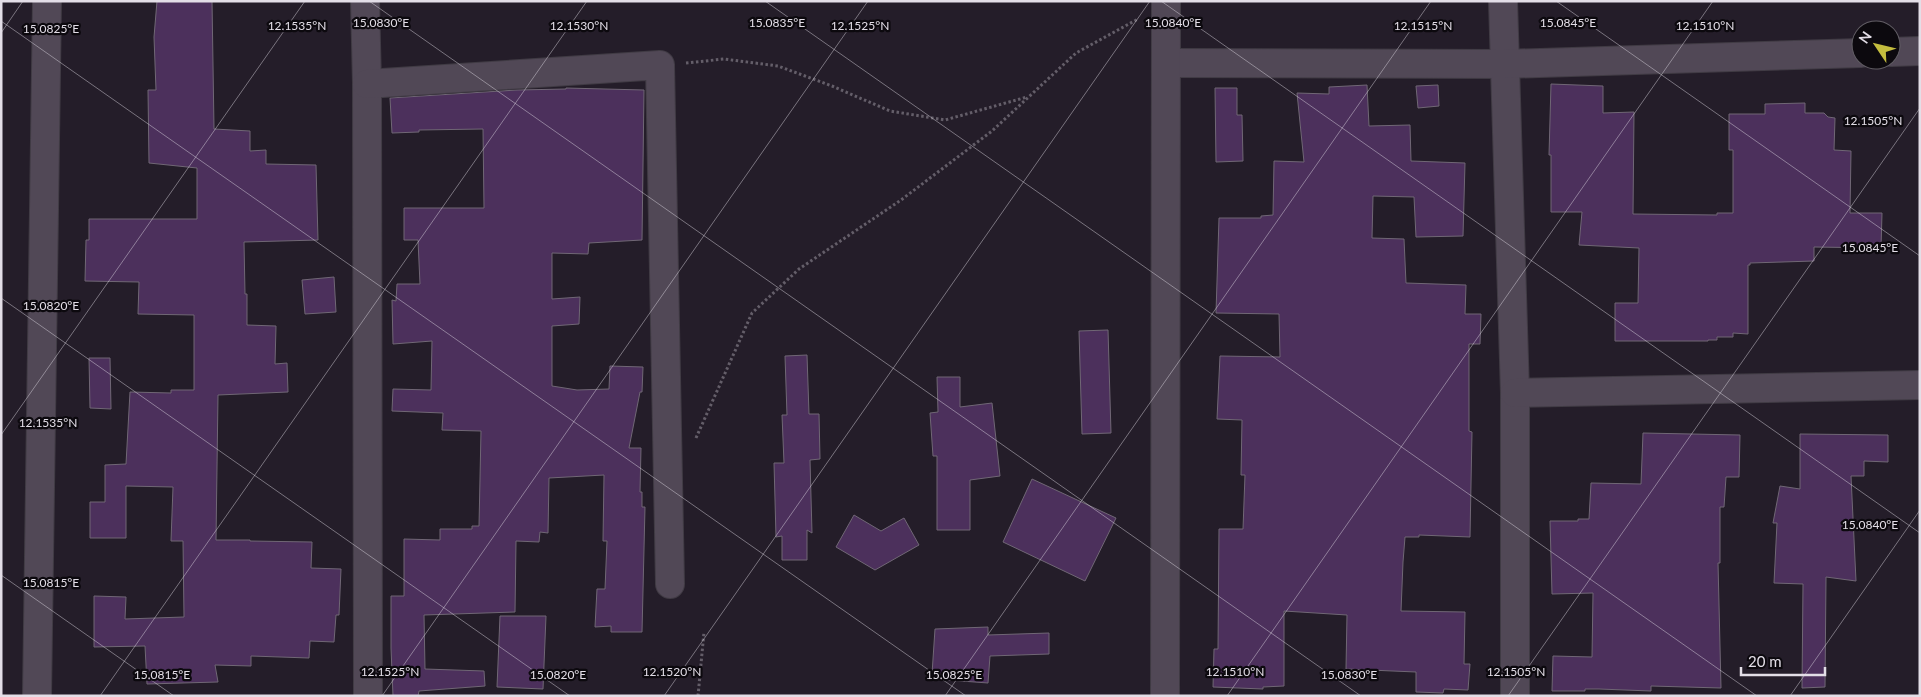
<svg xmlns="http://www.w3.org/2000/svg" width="1921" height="697" viewBox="0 0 1921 697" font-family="Lato,sans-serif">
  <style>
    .building { fill: #4c305c; stroke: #706775 }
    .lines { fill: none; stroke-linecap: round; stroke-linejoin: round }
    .minor-casing { stroke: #403b44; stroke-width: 30 }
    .path { stroke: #645e69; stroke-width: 3; stroke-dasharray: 2.5 2.5; stroke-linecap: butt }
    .minor { stroke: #514856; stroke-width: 28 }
    .ticks { fill: none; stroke: #e3dee7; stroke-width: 1; stroke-opacity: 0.45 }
    .ticks-label { font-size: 12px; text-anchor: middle; fill: #e3dee7; stroke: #0c090e; stroke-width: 4.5; stroke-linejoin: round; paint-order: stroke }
  </style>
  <rect width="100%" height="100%" fill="#241d29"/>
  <g class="building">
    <polygon points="157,1 212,1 214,129 250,131 250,151 266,150 266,164 316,165 318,240 244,242 245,294 247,294 247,325 276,326 275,364 287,363 288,392 218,395 216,540 250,540 250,541 312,542 311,568 341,569 339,615 336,615 334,642 310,641 309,658 251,656 251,666 215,665 218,682 147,684 145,646 94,647 94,596 126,597 125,619 184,617 183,541 171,541 173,487 126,486 126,538 90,538 90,502 105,502 105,465 126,464 130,392 171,393 171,390 194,390 194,315 138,314 139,282 85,281 86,240 89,240 89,219 197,219 197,168 149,163 148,90 156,90 154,37"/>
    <polygon points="1551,84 1603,86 1603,113 1634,112 1633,214 1717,215 1717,213 1733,213 1733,150 1729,150 1729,114 1765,114 1765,104 1805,103 1805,113 1824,113 1828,117 1835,118 1834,150 1851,151 1850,213 1882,213 1881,248 1814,247 1814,261 1750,263 1750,265 1748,265 1748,334 1733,333 1733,337 1717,337 1717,340 1708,340 1708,341 1615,341 1615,303 1638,303 1639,248 1579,245 1582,212 1551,212 1551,155 1549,155"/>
    <polygon points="1367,85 1369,126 1410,125 1411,161 1465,163 1463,236 1416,237 1414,197 1373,196 1372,238 1404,239 1406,283 1466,285 1465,314 1481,314 1480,344 1469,344 1469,431 1472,432 1470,537 1419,535 1419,537 1405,537 1403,562 1401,611 1465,612 1464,664 1470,664 1468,690 1444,689 1443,693 1416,692 1416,672 1346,669 1347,615 1284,611 1284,686 1263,687 1263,689 1213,687 1214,649 1218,649 1219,529 1243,529 1245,475 1241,475 1242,420 1217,419 1220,356 1280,357 1279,314 1216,313 1219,218 1261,218 1261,216 1273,215 1274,161 1304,162 1297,93 1329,94 1329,87"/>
    <polygon points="1438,85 1439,106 1418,108 1416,86"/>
    <polygon points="566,88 644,90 642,240 589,243 588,254 552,253 552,299 580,297 579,324 552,326 552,386 577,390 609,389 610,366 643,367 642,392 640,392 629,448 641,448 640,492 642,492 642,507 645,507 642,632 611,632 611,626 595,627 597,589 605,589 607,541 603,541 604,475 549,478 548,533 540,532 539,542 516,541 515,612 424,615 425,669 484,671 485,686 419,691 418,696 393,696 391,648 391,596 404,596 404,539 440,540 440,529 472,529 472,526 479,526 481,431 442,430 443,413 392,411 393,389 431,390 432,341 393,344 392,300 396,301 397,284 420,284 418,240 404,240 404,208 484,208 483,129 419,130 419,132 392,133 390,98 517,90 566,89"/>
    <polygon points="1215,88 1237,88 1237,115 1242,115 1243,161 1216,162"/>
    <polygon points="334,277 336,312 305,314 302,280"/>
    <polygon points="1108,330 1111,433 1082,434 1079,331"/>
    <polygon points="807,355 809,414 819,414 820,459 810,460 812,533 807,530 807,560 782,560 782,536 776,537 774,463 784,463 782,415 787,415 785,356"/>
    <polygon points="89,358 110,358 111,409 90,408"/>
    <polygon points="937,377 960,377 960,407 992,403 1000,476 970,480 970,530 937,530 937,456 933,456 930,413 938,412"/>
    <polygon points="1643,433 1740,435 1739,477 1726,477 1724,507 1720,507 1720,563 1718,563 1721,688 1651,686 1651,691 1599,689 1585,689 1585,691 1552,691 1553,656 1592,657 1593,593 1552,594 1550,521 1578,521 1578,519 1589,519 1591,483 1641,484"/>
    <polygon points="1800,434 1888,435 1888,462 1864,461 1864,476 1851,476 1856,581 1826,577 1825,687 1802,688 1803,584 1774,583 1777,523 1773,523 1780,486 1800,489"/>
    <polygon points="1032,479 1116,518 1085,581 1003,542"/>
    <polygon points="854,515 881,531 904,518 919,545 875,570 836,547"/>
    <polygon points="500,616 546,616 543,689 497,687"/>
    <polygon points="988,627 988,635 1049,633 1049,654 990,656 988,683 948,680 949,675 932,674 935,629"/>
  </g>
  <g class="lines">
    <g class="minor-casing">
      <g id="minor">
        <polyline points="365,1 367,84 368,696"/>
        <polyline points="1503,1 1515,393 1515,696"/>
        <polyline points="1891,52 1920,51"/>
        <polyline points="1167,63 1504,64 1861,53"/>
        <polyline points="367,84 660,65 670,584"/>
        <polyline points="1515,393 1920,385"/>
        <polyline points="37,696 47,1"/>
        <polyline points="1165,696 1166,1"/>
      </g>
    </g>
    <g class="path">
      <polyline points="686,63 724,59 778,66 832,86 890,111 945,120 1027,97"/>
      <polyline points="696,438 752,313 799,269 901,200 992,131 1076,53 1138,19"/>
      <polyline points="698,696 704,632"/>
    </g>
    <use href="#minor" class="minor"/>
  </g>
  <path class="ticks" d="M369 1 1361 696M765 1 1757 696M1161 1 1920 533M1556 1 1920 256M1 21 966 696M1 33 23 1M1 298 570 696M1 435 305 1M1 575 174 696M100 696 587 1M382 696 868 1M664 696 1150 1M945 696 1431 1M1227 696 1713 1M1508 696 1920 108M1790 696 1920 510"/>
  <g class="ticks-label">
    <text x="381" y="27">15.0830°E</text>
    <text x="777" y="27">15.0835°E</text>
    <text x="1173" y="27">15.0840°E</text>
    <text x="1568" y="27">15.0845°E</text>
    <text x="297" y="30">12.1535°N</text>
    <text x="579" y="30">12.1530°N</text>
    <text x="860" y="30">12.1525°N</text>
    <text x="1423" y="30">12.1515°N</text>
    <text x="1705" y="30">12.1510°N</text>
    <text x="51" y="33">15.0825°E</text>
    <text x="1873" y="125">12.1505°N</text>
    <text x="1870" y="252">15.0845°E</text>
    <text x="51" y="310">15.0820°E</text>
    <text x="48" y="427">12.1535°N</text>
    <text x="1870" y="529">15.0840°E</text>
    <text x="51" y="587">15.0815°E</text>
    <text x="390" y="676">12.1525°N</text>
    <text x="672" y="676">12.1520°N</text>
    <text x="1235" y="676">12.1510°N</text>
    <text x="1516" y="676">12.1505°N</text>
    <text x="162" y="679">15.0815°E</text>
    <text x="558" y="679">15.0820°E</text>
    <text x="954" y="679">15.0825°E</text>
    <text x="1349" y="679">15.0830°E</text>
  </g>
  <rect width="1921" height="697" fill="none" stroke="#e3dee7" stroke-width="5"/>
  <g transform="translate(1876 45) rotate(305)"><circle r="24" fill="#0c090e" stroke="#625e65"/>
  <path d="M0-4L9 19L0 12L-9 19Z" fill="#c4bd3e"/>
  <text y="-8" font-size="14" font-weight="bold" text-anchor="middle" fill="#e3dee7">N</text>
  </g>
  <path d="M1741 667v8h84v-8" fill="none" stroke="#e3dee7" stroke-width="2.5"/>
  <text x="1748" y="667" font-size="15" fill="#e3dee7" stroke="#0c090e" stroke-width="4" paint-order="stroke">20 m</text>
</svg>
